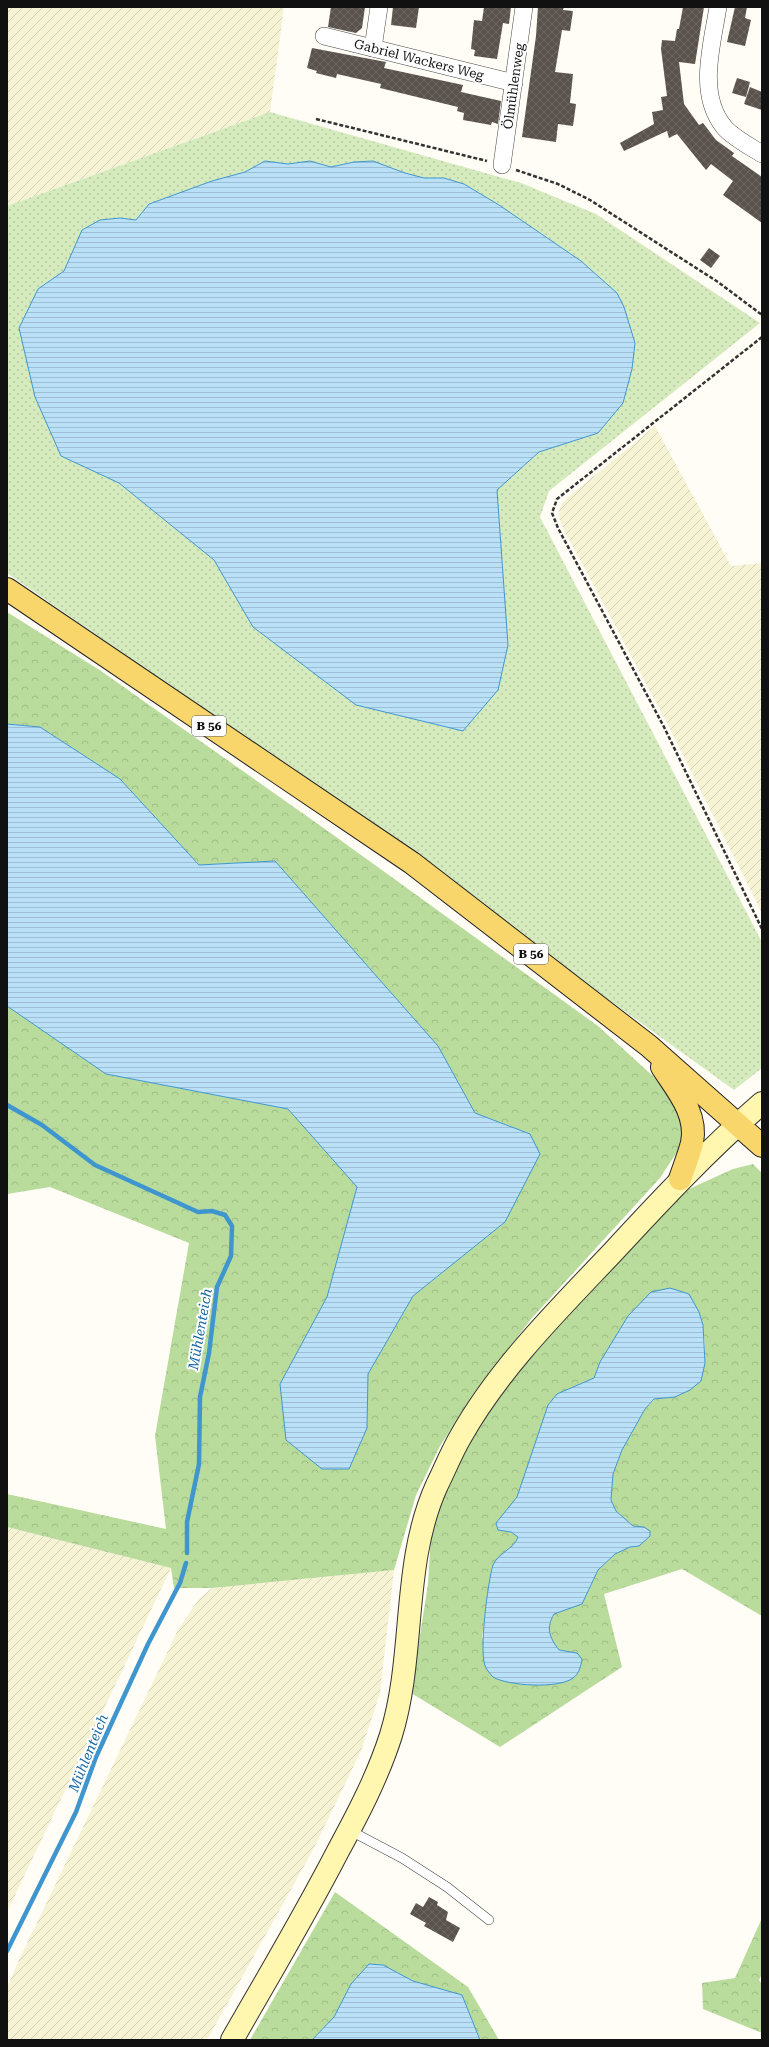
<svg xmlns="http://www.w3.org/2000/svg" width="769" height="2047" viewBox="0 0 769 2047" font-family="'Roboto Serif',serif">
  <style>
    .farmland { fill: url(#farmland-furrows) }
    .grass { fill: url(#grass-dots); fill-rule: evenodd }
    .forest { fill: url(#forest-crowns); fill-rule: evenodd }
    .water { fill: url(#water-rules); stroke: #3f96cf }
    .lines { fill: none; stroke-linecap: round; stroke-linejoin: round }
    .stream { stroke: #3f96cf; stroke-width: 4.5 }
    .building { fill: url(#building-cross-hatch) }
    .lane-casing { stroke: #444; stroke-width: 10 }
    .street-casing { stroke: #444; stroke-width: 18 }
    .secondary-casing { stroke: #333; stroke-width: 24 }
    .primary-casing { stroke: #222; stroke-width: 24 }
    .path { stroke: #333; stroke-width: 2.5; stroke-dasharray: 4 2; stroke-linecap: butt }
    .lane { stroke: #fff; stroke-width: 9 }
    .street { stroke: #fff; stroke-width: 17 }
    .secondary { stroke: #fff6b0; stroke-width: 22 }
    .primary { stroke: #f9d66b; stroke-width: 22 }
    .labels { text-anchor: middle; stroke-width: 4; stroke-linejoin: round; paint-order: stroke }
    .shield { fill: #fff; stroke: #585858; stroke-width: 1 }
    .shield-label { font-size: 12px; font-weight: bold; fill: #111 }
    .street-label { font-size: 13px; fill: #111; stroke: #fff }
    .water-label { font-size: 14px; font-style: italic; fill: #1768a6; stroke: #fff }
  </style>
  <defs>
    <pattern id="farmland-furrows" width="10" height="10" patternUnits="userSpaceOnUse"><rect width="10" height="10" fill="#f6f3d4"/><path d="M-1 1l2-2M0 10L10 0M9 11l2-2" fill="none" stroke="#d2cfb5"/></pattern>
    <pattern id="grass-dots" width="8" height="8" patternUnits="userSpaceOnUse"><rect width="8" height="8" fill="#d5ebbd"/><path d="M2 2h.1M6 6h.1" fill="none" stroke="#b6c8a1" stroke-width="1.8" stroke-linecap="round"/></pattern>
    <pattern id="forest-crowns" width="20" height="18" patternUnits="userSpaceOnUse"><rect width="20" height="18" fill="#b9dc9c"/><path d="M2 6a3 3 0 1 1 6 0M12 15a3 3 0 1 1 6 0" fill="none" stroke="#9ebc85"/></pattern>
    <pattern id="water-rules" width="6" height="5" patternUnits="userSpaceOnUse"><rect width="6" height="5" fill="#b9e0f7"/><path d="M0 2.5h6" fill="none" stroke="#9ebfd3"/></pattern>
    <pattern id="building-cross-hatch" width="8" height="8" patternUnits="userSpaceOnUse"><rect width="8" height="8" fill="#5a524d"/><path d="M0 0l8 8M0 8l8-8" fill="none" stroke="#6d6662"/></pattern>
  </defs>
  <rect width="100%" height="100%" fill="#fffdf5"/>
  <g class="farmland">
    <polygon points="7,7 284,7 270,112 7,206"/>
    <polygon points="655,426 731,566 762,563 762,913 668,725 562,526 558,514 561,505 567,498"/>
    <polygon points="7,1527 171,1568 7,1912"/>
    <polygon points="394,1570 380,1693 361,1751 313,1850 207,2040 7,2040 7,1987 20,1958 178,1630 198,1600 212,1588"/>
  </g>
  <path class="grass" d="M270 112 521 183 596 214 760 323 549 491 540 517 762 942V1068L734 1090 243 736 7 573V206ZM265 161 288 164 310 161 331 167 354 162 391 167 405 173 424 178H444L464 184 499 205 581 261 617 293 598 433 539 452 497 490 508 645 463 731 356 705 253 627 214 560 119 483 61 456 38 289 64 271 120 218 136 220 149 204 212 181 245 172Z"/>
  <g class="forest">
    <polygon points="7,612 101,671 325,829 598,1026 665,1087 684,1119 683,1136 677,1152 660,1178 532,1318 475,1392 440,1446 416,1495 394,1570 212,1588 174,1588 171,1568 7,1527 7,1494 166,1529 155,1436 189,1243 50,1187 7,1194 7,1006 106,1074 288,1109 357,1187 327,1297 280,1384 367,1428 368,1374 413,1296 505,1222 530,1134 475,1113 438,1046 275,861 199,865 120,779 40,727 7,724"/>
    <path d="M753 1164 762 1173V1616L682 1569 604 1594 622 1667 500 1747 411 1693 428 1584 432 1519 450 1474 486 1408 624 1249 689 1189 733 1169ZM699 1312C706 1335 707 1357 701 1380L675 1397 655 1399 645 1409 622 1450 613 1474 611 1500 616 1511 633 1526 644 1527 639 1546 630 1547 615 1554 598 1570 588 1591 567 1608 554 1614 548 1624 550 1639 559 1650 577 1653 482 1638C484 1624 489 1572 494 1564 501 1552 514 1549 518 1537L496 1523 517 1498 548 1405 557 1394 594 1378 600 1362 628 1316Z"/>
    <polygon points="335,1892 468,1987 499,2040 480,2040 462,1995 413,1981 383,1965 370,1964 351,1984 334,2017 312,2040 250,2040"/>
    <polygon points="762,1918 762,1974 759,1980 762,1984 762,2033 703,2009 702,1983 735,1978"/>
  </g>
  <g class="water">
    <polygon points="265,161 288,164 310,161 331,167 354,162 373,161 405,173 424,178 444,178 464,184 499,205 581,261 617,293 624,307 635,343 632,369 623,403 598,433 539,452 497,490 508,645 498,690 463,731 356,705 253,627 214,560 119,483 61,456 35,397 19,328 38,289 64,271 82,230 100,220 120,218 136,220 149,204 212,181 245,172"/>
    <polygon points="7,724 40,727 120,779 199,865 275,861 438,1046 475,1113 530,1134 540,1154 505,1222 413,1296 368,1374 367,1428 349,1469 322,1469 286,1440 280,1384 327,1297 357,1187 288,1109 106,1074 7,1006"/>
    <path d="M670 1288 689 1294 699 1312 703 1325 705 1363 701 1381 690 1390 675 1397 654 1399 645 1409 622 1450 613 1474 611 1500 616 1511 633 1526 644 1527 650 1531V1536L639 1546 630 1547 615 1554 598 1570 582 1604 554 1614C546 1628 549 1637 559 1650L577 1653 582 1659C581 1666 579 1674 573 1678 559 1689 508 1686 493 1677 491 1675 487 1670 486 1668 478 1655 488 1581 493 1565 498 1553 514 1549 518 1537L511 1532 498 1530 496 1523 517 1497 548 1405 557 1394 594 1378 600 1362 628 1316 651 1292Z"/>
    <polygon points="369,1964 383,1965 413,1981 462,1995 480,2040 312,2040 334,2017 351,1984"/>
  </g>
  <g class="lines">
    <g class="stream">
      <polyline points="7,1105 42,1125 95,1165 198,1212 212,1211 225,1215 232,1226 231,1256 217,1287 209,1353 200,1397 199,1464 187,1522 187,1553"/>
      <polyline points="7,1951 76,1812 96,1757 148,1644 180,1583 186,1563"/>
    </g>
  </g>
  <g class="building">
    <polygon points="331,7 365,7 362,28 356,33 328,27"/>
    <polygon points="393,7 419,7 416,28 391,25"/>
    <polygon points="484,7 511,7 509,24 503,23 497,59 474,56 475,50 471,49 474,20 482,21"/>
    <polygon points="538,7 564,7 563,10 573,11 570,31 562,30 555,72 573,74 570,103 576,104 573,126 558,124 556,142 522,137 536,36"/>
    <polygon points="683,7 704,7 695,64 679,62 684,104 699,125 703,123 716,140 734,153 732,156 762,177 762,223 723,195 733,181 711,164 706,170 677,134 669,138 667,131 624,151 620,143 654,124 652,112 663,110 661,97 667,96 661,49 662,40 675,41 677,29 679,29"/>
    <polygon points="735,7 747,7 745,18 751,20 745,46 727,42"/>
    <polygon points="312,48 386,62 384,68 463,85 461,92 501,101 498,124 492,122 491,125 463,120 464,113 457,111 458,107 380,88 381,84 337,74 336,78 316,73 317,71 307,68"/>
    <polygon points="737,78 750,82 746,97 732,93"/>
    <polygon points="750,87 762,92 762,110 744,104"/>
    <polygon points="709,248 720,256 711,268 700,260"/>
    <polygon points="429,1897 438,1902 437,1905 448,1912 446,1920 460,1928 453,1942 424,1926 426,1923 410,1914 416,1903 423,1907"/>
  </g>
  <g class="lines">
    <g class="lane-casing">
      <polyline id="lane" points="349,1830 402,1858 447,1887 489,1920"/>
    </g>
    <g class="street-casing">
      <g id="street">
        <path d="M718 7C712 45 697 94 724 127 732 137 751 147 762 154"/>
        <polyline points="324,36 514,83"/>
        <polyline points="373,48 379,7"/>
        <polyline points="502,165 524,7"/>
      </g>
    </g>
    <g class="secondary-casing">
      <path id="secondary" d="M232 2040C268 1977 305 1915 338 1851 358 1814 378 1776 391 1735 416 1654 401 1564 437 1485 445 1469 452 1451 461 1436 500 1367 559 1309 613 1252 661 1200 709 1149 762 1103"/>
    </g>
    <g class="primary-casing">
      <g id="primary">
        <polyline points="7,589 412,863 649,1046 762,1146"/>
        <path d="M662 1067C677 1090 698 1114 692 1143 689 1155 684 1167 680 1179"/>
      </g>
    </g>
    <g class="path">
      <polyline points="316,119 487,161"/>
      <polyline points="516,170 558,184 590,200 718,282 762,315"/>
      <polyline points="762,337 557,499 552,513 558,528 664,727 762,929"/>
    </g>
    <use href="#lane" class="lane"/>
    <use href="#street" class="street"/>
    <use href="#secondary" class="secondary"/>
    <use href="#primary" class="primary"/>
  </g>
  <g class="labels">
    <g class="shield">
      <rect x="192" y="716" width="34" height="20" rx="3"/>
      <rect x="514" y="944" width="34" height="20" rx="3"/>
    </g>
    <g class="shield-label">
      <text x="209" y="730">B 56</text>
      <text x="531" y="958">B 56</text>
    </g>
    <g class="street-label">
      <text transform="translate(419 59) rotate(14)" y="5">Gabriel Wackers Weg</text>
      <text transform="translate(513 86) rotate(-82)" y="5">Ölmühlenweg</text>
    </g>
    <g class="water-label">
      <text transform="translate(200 1329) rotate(-80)" y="5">Mühlenteich</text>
      <text transform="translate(88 1753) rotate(-68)" y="5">Mühlenteich</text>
    </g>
  </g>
  <rect width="769" height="2047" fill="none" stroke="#111111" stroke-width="16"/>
</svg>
